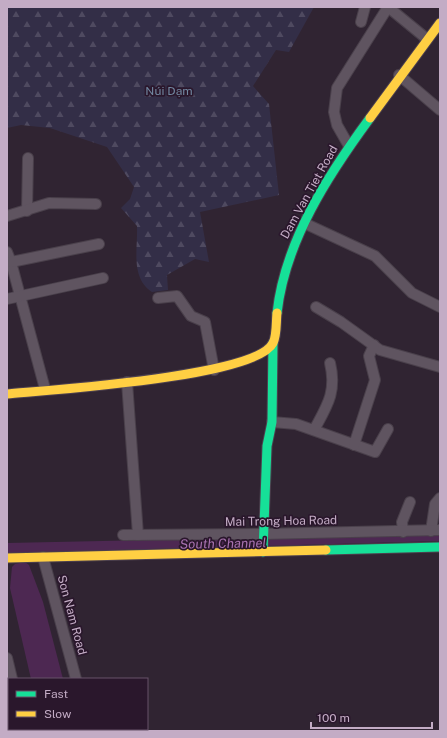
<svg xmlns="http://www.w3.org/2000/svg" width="447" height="738" viewBox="0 0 447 738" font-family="'Public Sans',sans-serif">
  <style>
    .forest { fill: url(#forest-firs) }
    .water { fill: #4d2852 }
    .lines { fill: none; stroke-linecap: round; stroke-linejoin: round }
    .street-casing { stroke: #4a404b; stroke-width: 12 }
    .fast-casing { stroke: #4d414f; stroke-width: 11 }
    .slow-casing { stroke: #4d414f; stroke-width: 11 }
    .street { stroke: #5f5460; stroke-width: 10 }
    .fast { stroke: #16e098; stroke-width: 9 }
    .slow { stroke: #ffcf43; stroke-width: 9 }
    .labels { text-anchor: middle; stroke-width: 3.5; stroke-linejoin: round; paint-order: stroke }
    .park-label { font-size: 12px; fill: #7288a1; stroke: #2a172c }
    .street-label { font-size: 12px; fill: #c3acc5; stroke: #2a172c }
    .water-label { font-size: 13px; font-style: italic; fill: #a872b0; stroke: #2a172c }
  </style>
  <defs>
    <pattern id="forest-firs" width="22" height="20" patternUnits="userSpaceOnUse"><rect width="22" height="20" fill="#332e47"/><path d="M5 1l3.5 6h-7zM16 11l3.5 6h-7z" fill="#4f4a60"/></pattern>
  </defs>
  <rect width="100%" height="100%" fill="#302432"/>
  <path class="forest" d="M7 7H314L289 52 276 50 253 86 269 104 279 195 200 212 209 262 195 259 167 275 168 290 152 292C130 277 138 249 137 226L121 208 130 199 134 187 107 147 50 128 21 125 7 128Z"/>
  <g class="water">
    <polygon points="440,534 440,541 7,553 7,543"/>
    <polygon points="25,562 29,565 43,602 63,679 31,679 10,588 12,567 15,564"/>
    <polygon points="7,668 9,679 9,719 7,719"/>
    <polygon points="46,729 77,729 78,731 47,731"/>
  </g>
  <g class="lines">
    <g class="street-casing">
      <g id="street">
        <polyline points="388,7 427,39"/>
        <polyline points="361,22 365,7"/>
        <polyline points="399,75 440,110"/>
        <polyline points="349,146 337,125 334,112 337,88 388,7"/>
        <polyline points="27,211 28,158"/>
        <polyline points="7,216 49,203 96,204"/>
        <polyline points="304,223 375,256 412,293 440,307"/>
        <polyline points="7,252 11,262 45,389"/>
        <polyline points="11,262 99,244"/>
        <polyline points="158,298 177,296 191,316 205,322 214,370"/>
        <polyline points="7,299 103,278"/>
        <polyline points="316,307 341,322 380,350 440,367"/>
        <polyline points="127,382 138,535"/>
        <polyline points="272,422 296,424 375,452 388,429"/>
        <path d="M314 430C327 406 337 392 330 363"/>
        <polyline points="354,445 375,380 369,356 374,345"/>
        <polyline points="431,531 435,504 440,498"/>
        <polyline points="403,532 402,522 410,502"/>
        <polyline points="123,535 262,534 440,530"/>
        <polyline points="43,557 76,679"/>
        <polyline points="7,658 12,679"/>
        <polyline points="25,729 26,731"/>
        <polyline points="90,729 90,731"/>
      </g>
    </g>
    <g class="fast-casing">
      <g id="fast">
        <path d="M277 313C285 241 328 175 370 118"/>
        <polyline points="326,550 440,547"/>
        <polyline points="263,552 267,446 272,422 273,343"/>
      </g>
    </g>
    <g class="slow-casing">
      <g id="slow">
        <polyline points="370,118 440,23"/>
        <path d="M7 394C49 390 256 377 273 343 277 336 276 321 277 313"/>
        <polyline points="7,558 326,550"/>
      </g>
    </g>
    <use href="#street" class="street"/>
    <use href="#fast" class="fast"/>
    <use href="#slow" class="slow"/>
  </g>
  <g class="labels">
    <g class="park-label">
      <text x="169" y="95">Núi Dạm</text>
    </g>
    <g class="street-label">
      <text transform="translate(309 192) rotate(-61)" y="4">Dam Van Tiet Road</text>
      <text transform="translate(281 521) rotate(-1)" y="4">Mai Trong Hoa Road</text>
      <text transform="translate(72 615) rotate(75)" y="4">Son Nam Road</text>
    </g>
    <g class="water-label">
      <text transform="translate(223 543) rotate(-1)" y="5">South Channel</text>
    </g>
  </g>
  <rect width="447" height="738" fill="none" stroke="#c3acc5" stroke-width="16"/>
  <rect x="8" y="678" width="140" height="52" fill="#2a172c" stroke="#675369"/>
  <rect x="16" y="691" width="20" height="6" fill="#16e098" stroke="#675369"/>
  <text x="44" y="698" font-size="12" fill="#c3acc5">Fast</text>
  <rect x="16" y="711" width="20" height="6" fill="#ffcf43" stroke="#675369"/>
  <text x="44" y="718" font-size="12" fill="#c3acc5">Slow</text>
  <path d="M311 722v6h121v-6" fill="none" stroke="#c3acc5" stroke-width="2"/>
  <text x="317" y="722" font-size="12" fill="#c3acc5" stroke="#2a172c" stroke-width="3" paint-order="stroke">100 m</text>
</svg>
